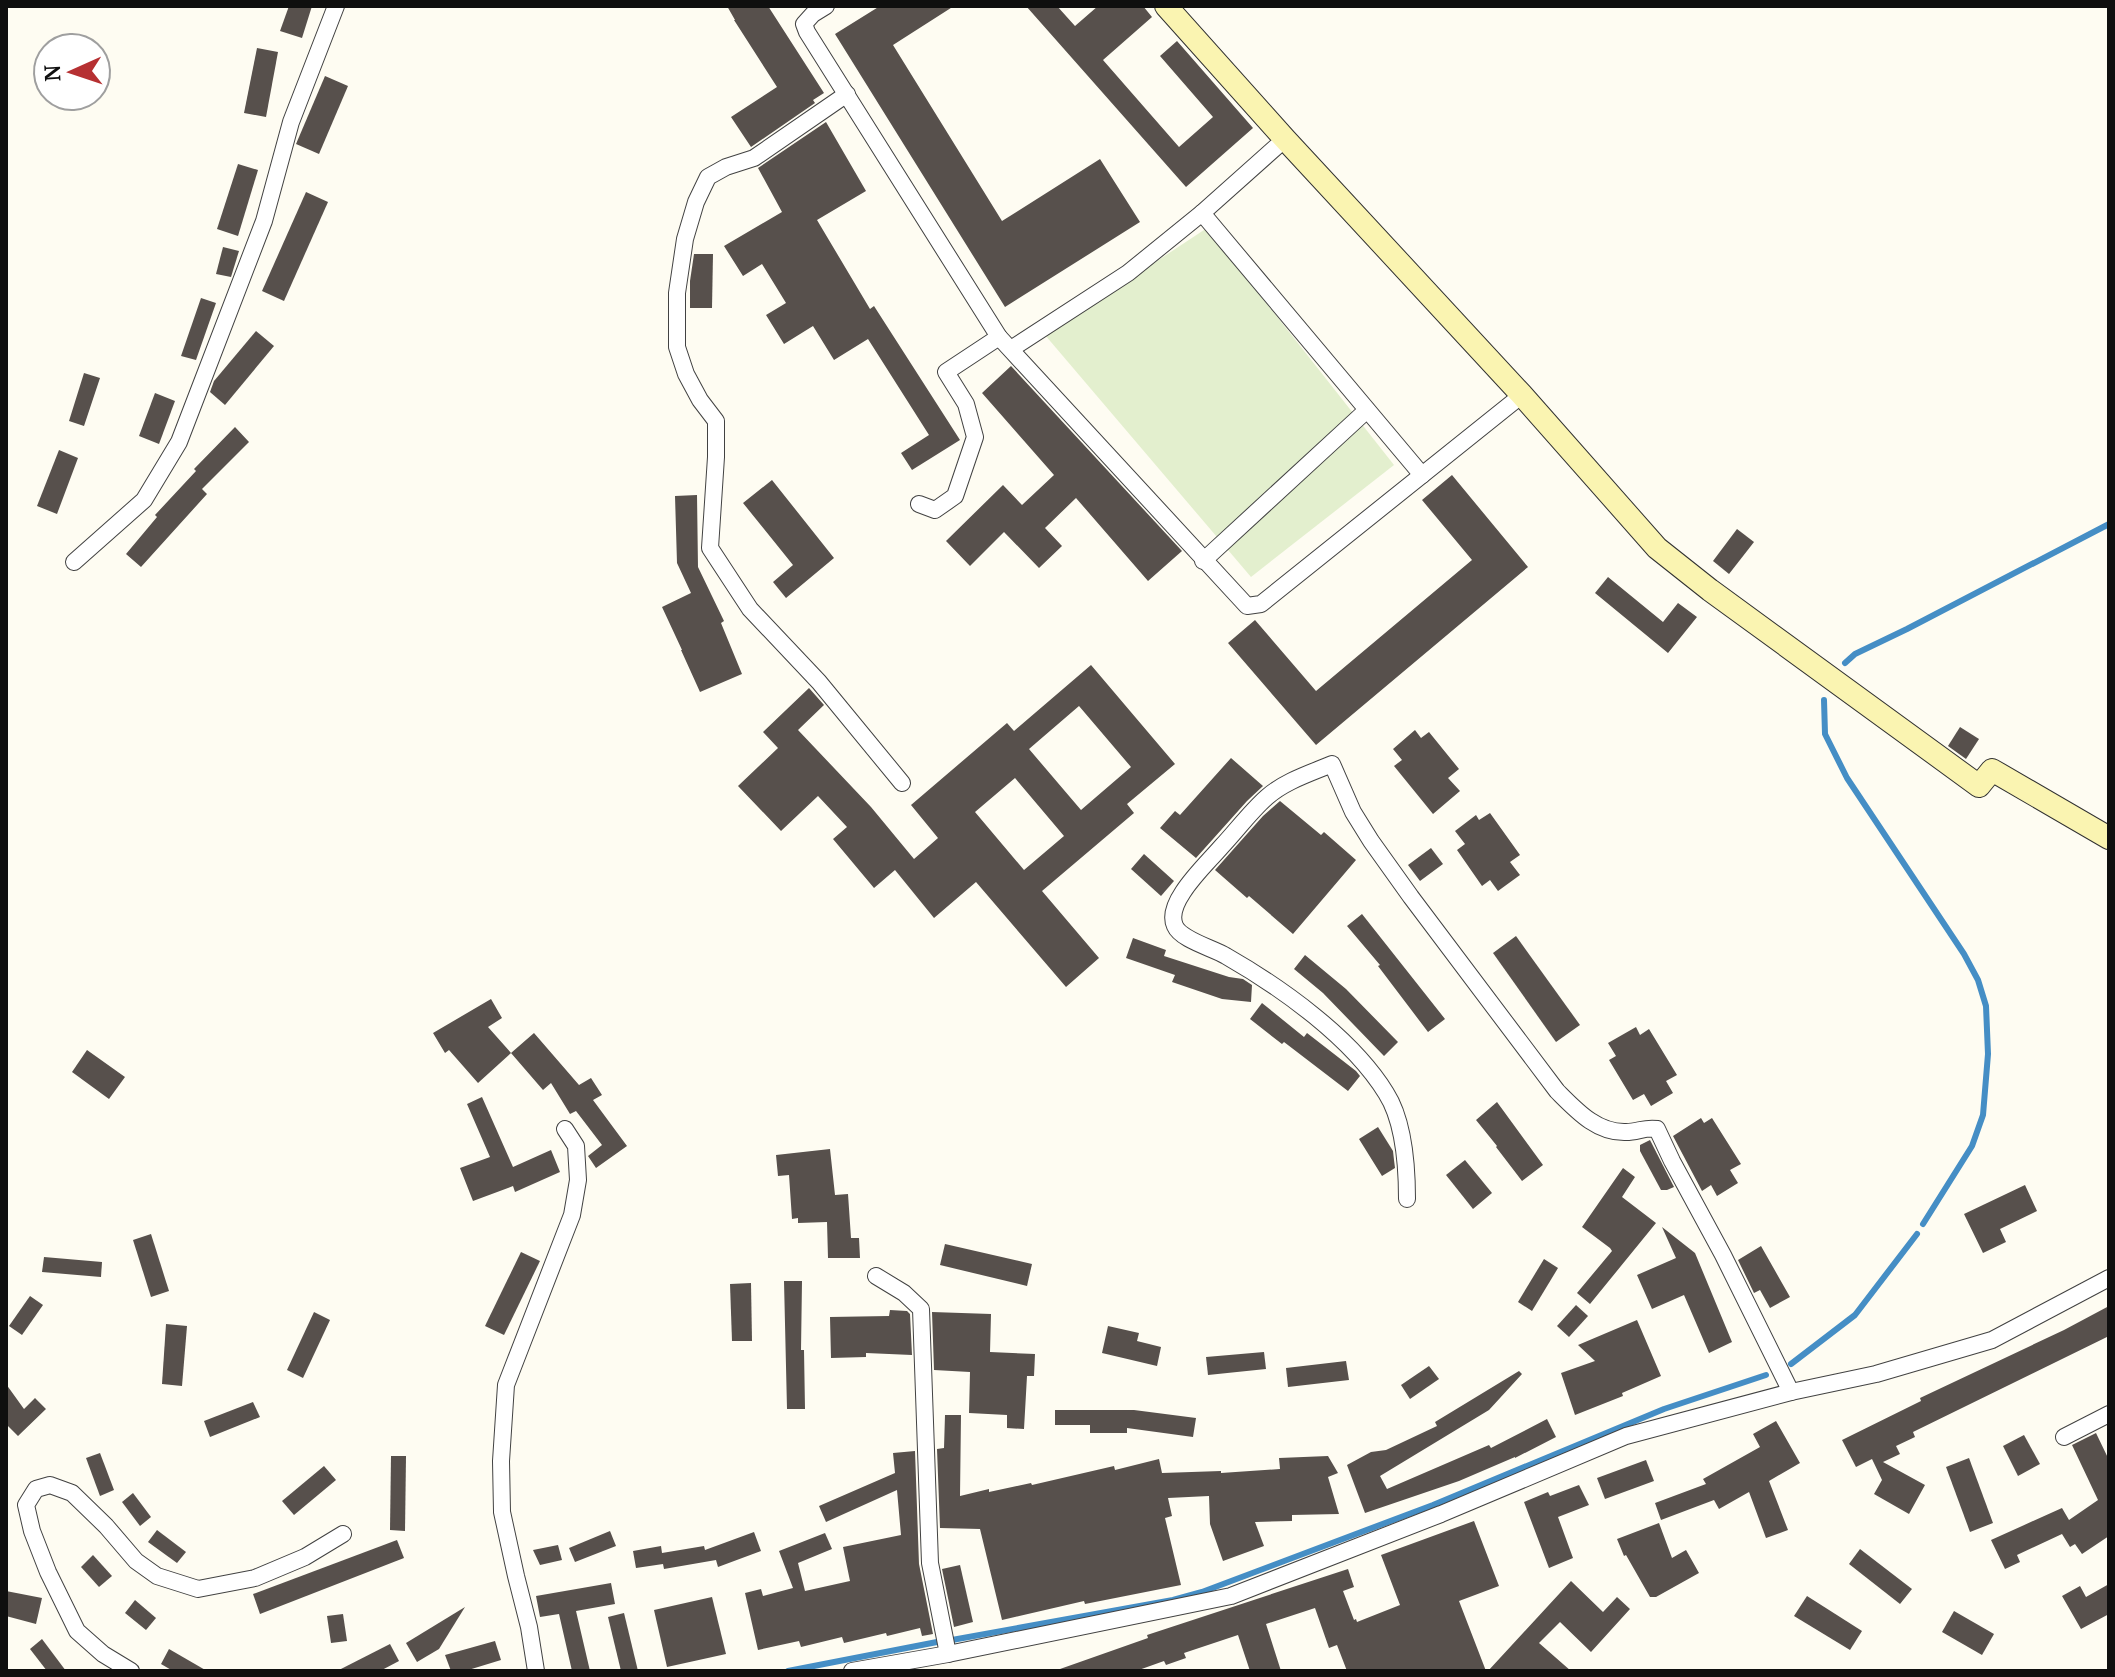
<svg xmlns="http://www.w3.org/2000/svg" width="2115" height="1677" viewBox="0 0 2115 1677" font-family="'PT Serif',serif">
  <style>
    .pitch { fill: #e3efce }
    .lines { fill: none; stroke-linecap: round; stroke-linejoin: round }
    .stream { stroke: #458ec5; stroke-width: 6 }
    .building { fill: #57504c; fill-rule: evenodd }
    .street-casing { stroke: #424242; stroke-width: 18 }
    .secondary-casing { stroke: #313131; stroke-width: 24 }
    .street { stroke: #fff; stroke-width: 16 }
    .secondary { stroke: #faf4b1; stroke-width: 22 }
  </style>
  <rect width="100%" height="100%" fill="#fefcf2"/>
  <polygon class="pitch" points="1207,228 1394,465 1251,577 1045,335"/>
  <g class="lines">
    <g class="stream">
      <polyline points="1845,663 1855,654 1907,629 2109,524"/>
      <polyline points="1824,700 1825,734 1847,778 1964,954 1978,980 1986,1006 1988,1054 1983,1115 1972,1146 1923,1224"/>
      <polyline points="1791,1364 1855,1315 1917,1234"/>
      <polyline points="952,1640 1173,1600 1202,1592 1433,1505 1664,1409 1766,1375"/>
      <polyline points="788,1671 937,1642"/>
    </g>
  </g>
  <g class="building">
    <polygon points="289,6 312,6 302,38 280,31"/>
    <polygon points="727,6 768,6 824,93 813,100 815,103 751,147 731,117 777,87 734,20 735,20"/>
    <polygon points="880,6 954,6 893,45 1002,221 1100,159 1140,222 1005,307 835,34"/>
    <polygon points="1026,6 1057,6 1075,26 1098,6 1143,6 1152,17 1103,60 1179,147 1213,117 1160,56 1177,41 1253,128 1186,187"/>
    <polygon points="257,48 278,52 266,117 244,113"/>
    <polygon points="325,76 348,86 319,154 296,144"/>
    <polygon points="826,122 866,191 817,220 870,309 874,306 960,440 912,470 901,453 929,435 868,339 834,360 813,326 784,344 766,315 786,303 762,264 743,276 724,246 782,212 758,168"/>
    <polygon points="238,164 258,170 238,236 217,229"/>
    <polygon points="306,192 328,202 284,301 262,291"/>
    <polygon points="223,247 239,251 231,277 216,274"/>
    <polygon points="694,254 713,254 712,308 690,308 690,281"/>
    <polygon points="201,298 216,303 196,360 181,356"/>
    <polygon points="256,331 274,346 225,405 210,392 214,381"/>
    <polygon points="1011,366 1182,551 1148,581 1076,498 1045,528 1062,546 1039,568 1004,532 970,566 946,541 1003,485 1022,505 1054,475 982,393"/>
    <polygon points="84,373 100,378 84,426 69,421"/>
    <polygon points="155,393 175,401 159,444 139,436"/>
    <polygon points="235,427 249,442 202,489 207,494 141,567 126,554 157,517 155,515 196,471 194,469"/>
    <polygon points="59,450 78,458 57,514 37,506"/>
    <polygon points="1452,475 1528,567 1316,745 1228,643 1255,620 1316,691 1472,560 1422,500"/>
    <polygon points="772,480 834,558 786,598 773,582 793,565 743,503"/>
    <polygon points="697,495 698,567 724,621 721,623 742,674 700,692 681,650 682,650 662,607 691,593 677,563 675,496"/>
    <polygon points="1737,529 1754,542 1729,574 1713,561"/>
    <polygon points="1608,577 1663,622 1678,603 1697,617 1668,653 1595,593"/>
    <path d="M1091 665 1175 764 1127 804 1134 813 1042 891 1099 958 1066 987 976 882 934 918 895 870 874 888 833 839 847 827 818 796 781 831 738 786 778 748 763 732 809 688 824 705 798 730 871 807 914 859 938 838 911 805 1007 723 1014 731ZM1079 706 1131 767 1081 810 1029 749ZM1015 778 1064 836 1024 870 975 812Z"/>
    <polygon points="1960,727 1979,739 1966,759 1948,746"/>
    <polygon points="1415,730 1421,738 1429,732 1459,769 1448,778 1460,791 1433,814 1394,766 1402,760 1393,749"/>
    <polygon points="1231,758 1263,786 1247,801 1196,858 1160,828 1175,811 1180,815"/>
    <polygon points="1280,801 1321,835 1324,832 1356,860 1293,934 1249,896 1247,898 1215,870 1263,816"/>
    <polygon points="1490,813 1520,855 1510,862 1520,875 1498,891 1490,880 1482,886 1457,850 1465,844 1455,831 1476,815 1479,820"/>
    <polygon points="1431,848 1443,864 1420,881 1408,865"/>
    <polygon points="1144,854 1174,881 1161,896 1131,869"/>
    <polygon points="1362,914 1445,1019 1428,1032 1378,966 1380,965 1347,926"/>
    <polygon points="1516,936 1580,1025 1556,1042 1493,953"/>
    <polygon points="1133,938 1166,950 1164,956 1229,977 1243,979 1252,985 1251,1002 1222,999 1172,982 1175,975 1126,958"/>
    <polygon points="1305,955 1346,989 1398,1042 1384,1056 1323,993 1294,969"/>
    <polygon points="491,999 502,1018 488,1027 511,1053 478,1083 449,1050 445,1053 433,1033"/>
    <polygon points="1262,1003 1304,1037 1307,1033 1356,1071 1360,1076 1348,1091 1284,1042 1282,1044 1250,1019"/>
    <polygon points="1636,1027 1640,1035 1649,1029 1677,1075 1666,1081 1673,1093 1651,1106 1644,1094 1633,1100 1609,1060 1616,1056 1608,1043"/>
    <polygon points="534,1033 579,1085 591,1078 602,1095 593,1100 627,1146 596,1168 588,1156 602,1145 576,1111 570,1114 551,1083 543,1090 511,1053"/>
    <polygon points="87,1050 125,1077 109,1099 72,1072"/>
    <polygon points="482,1097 513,1167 551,1150 560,1172 515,1192 513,1186 473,1201 460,1168 490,1157 467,1104"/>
    <polygon points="1497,1102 1543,1165 1522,1181 1496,1147 1497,1146 1476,1120"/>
    <polygon points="1701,1118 1704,1123 1712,1118 1741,1164 1730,1170 1738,1183 1717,1196 1711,1185 1702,1191 1673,1136"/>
    <polygon points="1378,1127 1393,1151 1394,1160 1395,1168 1382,1176 1359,1139"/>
    <polygon points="1650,1140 1674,1187 1667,1190 1661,1190 1640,1151 1640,1145"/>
    <polygon points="830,1149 835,1195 848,1194 851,1238 859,1238 860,1258 828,1258 827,1222 798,1223 798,1218 792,1219 789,1175 778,1176 776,1155"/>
    <polygon points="1465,1160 1492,1193 1473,1209 1446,1175"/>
    <polygon points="1623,1168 1635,1177 1622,1197 1656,1223 1590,1304 1577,1293 1612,1251 1610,1248 1582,1227"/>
    <polygon points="2025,1185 2037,1211 2000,1229 2006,1242 1983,1253 1964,1214"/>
    <polygon points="1662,1227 1695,1253 1732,1342 1709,1353 1684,1295 1652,1309 1637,1275 1676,1258"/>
    <polygon points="151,1234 169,1291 151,1297 133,1240"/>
    <polygon points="945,1244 1032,1264 1027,1286 940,1265"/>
    <polygon points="1761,1246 1790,1297 1770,1308 1760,1290 1754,1293 1738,1260"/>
    <polygon points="521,1252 540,1261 504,1335 485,1326"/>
    <polygon points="44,1257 102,1262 101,1277 42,1272"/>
    <polygon points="1544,1259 1558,1268 1532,1311 1518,1302"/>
    <polygon points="784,1281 802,1281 801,1350 804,1350 805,1409 787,1409"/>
    <polygon points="751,1283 752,1341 732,1341 730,1284"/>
    <polygon points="30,1296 43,1305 22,1335 9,1326"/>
    <polygon points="1576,1305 1588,1316 1569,1337 1557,1326"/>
    <polygon points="2109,1306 2109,1336 1913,1432 1915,1437 1896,1446 1900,1454 1883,1462 1925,1485 1909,1514 1874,1494 1882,1480 1872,1459 1856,1467 1842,1440 1921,1401 1920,1398 2064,1330"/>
    <polygon points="890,1310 907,1311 910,1314 912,1355 866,1353 866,1357 831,1358 830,1317 889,1316"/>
    <polygon points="314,1312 330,1320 303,1378 287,1370"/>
    <polygon points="932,1312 991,1314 990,1352 1035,1354 1034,1376 1027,1376 1024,1429 1007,1428 1007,1415 969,1413 970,1372 934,1370"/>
    <polygon points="1637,1320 1661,1376 1622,1393 1623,1396 1575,1415 1561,1373 1595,1361 1578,1345"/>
    <polygon points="166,1324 187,1326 182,1386 162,1384"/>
    <polygon points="1108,1326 1139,1333 1137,1341 1161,1347 1157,1366 1102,1353"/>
    <polygon points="1264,1352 1266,1369 1208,1375 1206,1357"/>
    <polygon points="1346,1361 1349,1380 1288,1387 1286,1368"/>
    <polygon points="1429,1366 1439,1379 1410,1399 1401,1385"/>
    <polygon points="1519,1371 1522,1374 1489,1410 1380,1476 1387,1489 1489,1445 1491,1448 1547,1419 1556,1437 1515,1458 1515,1457 1459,1481 1365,1513 1347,1465 1371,1452 1386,1450 1437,1426 1435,1422"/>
    <polygon points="6,1384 24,1409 35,1398 46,1409 18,1436 6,1424"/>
    <polygon points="253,1402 260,1417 210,1437 204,1421"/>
    <polygon points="1055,1410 1134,1410 1196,1418 1193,1437 1127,1428 1127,1433 1090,1433 1090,1425 1055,1425"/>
    <polygon points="945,1415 961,1415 960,1496 989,1489 989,1492 1031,1483 1032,1485 1114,1466 1115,1470 1159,1459 1162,1473 1221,1471 1221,1473 1280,1469 1279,1458 1328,1456 1338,1473 1328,1477 1339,1514 1292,1515 1292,1521 1255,1522 1264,1546 1223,1561 1210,1524 1209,1496 1168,1498 1172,1516 1165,1518 1181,1585 1085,1604 1084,1601 1002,1620 980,1529 940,1528 937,1449 944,1448"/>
    <polygon points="1776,1421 1800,1463 1769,1481 1788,1530 1766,1538 1749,1492 1719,1509 1714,1500 1661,1520 1655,1503 1706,1484 1703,1479 1760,1447 1753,1434"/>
    <polygon points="2096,1433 2109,1460 2109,1536 2082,1554 2075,1544 2070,1547 2062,1534 2017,1555 2020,1562 2005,1569 1991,1540 2062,1508 2069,1520 2098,1500 2072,1445"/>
    <polygon points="2024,1435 2040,1464 2018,1476 2003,1446"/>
    <polygon points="915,1451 919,1564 933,1634 922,1636 920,1628 887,1636 886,1633 844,1643 842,1637 801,1647 799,1641 758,1650 745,1593 761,1589 763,1596 793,1588 779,1551 825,1533 832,1549 798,1563 805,1591 850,1581 843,1547 901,1535 897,1490 826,1522 819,1506 895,1473 893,1453"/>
    <polygon points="100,1453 114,1490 100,1496 86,1458"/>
    <polygon points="391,1456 406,1456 405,1531 390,1530"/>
    <polygon points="1969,1458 1993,1523 1970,1532 1946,1467"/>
    <polygon points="1646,1460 1654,1481 1605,1499 1597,1478"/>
    <polygon points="324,1466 336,1480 294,1515 282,1501"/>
    <polygon points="1579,1485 1589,1505 1558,1517 1573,1558 1549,1568 1524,1502 1548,1492 1550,1496"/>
    <polygon points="133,1493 151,1517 140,1526 122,1502"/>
    <polygon points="1474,1521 1499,1586 1459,1601 1486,1671 1347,1671 1337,1645 1329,1648 1315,1608 1266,1624 1281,1671 1250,1671 1238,1635 1184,1653 1186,1658 1166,1665 1164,1661 1136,1671 1060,1671 1060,1669 1148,1638 1147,1635 1348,1569 1354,1587 1343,1591 1354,1620 1356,1619 1357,1622 1400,1605 1381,1555"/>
    <polygon points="1659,1523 1672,1558 1686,1550 1699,1573 1656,1597 1650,1597 1626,1555 1624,1556 1617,1539"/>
    <polygon points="157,1530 186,1552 177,1563 148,1542"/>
    <polygon points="610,1531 616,1546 575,1562 569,1548"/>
    <polygon points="754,1532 761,1551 718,1567 716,1560 664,1569 663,1564 636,1568 633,1551 661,1546 662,1553 704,1546 705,1550"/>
    <polygon points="397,1540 404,1558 260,1614 253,1594"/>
    <polygon points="558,1545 562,1560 540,1565 533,1550"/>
    <polygon points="1860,1549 1912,1589 1900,1604 1849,1564"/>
    <polygon points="93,1555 112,1576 99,1587 81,1567"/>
    <polygon points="960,1565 973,1622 954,1627 942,1569"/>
    <polygon points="1571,1581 1603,1612 1617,1597 1630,1609 1591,1652 1560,1622 1539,1643 1571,1671 1488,1671"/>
    <polygon points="611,1583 615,1604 576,1611 590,1671 572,1671 559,1614 540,1617 536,1596"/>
    <polygon points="2109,1584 2109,1614 2081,1629 2062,1596 2080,1586 2086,1597"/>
    <polygon points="6,1591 42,1598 36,1624 6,1616"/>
    <polygon points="1807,1596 1862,1631 1850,1650 1794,1616"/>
    <polygon points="712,1597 726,1654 667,1667 654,1610"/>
    <polygon points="135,1600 156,1618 146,1630 125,1613"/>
    <polygon points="465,1607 439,1649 417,1662 406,1643"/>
    <polygon points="1954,1611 1994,1634 1982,1655 1942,1632"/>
    <polygon points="624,1613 638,1671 621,1671 608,1617"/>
    <polygon points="343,1614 347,1641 331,1643 327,1616"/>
    <polygon points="42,1639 66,1671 47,1671 30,1649"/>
    <polygon points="495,1641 501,1660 465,1671 451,1671 445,1655"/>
    <polygon points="390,1644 399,1661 380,1671 337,1671"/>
    <polygon points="169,1649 207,1671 173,1671 161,1664"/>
  </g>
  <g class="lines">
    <g class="street-casing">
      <g id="street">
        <polyline points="826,6 813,14 804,24 807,32 999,337 1247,606 1261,604 1522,395"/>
        <polyline points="847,94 754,158 726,167 708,177 696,202 685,239 677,293 677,347 686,374 700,400 716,421 716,457 710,548 750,609 819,682 902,783"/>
        <polyline points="1202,213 1422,475"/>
        <polyline points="1011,349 1128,273 1202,213 1285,139"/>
        <polyline points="919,504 935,510 955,496 975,437 966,404 946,372 999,337"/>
        <polyline points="1203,561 1367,410"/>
        <polyline points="74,562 144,500 179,442 264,221 291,122 336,6"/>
        <path d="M1407 1199C1407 1166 1404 1121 1386 1093 1352 1038 1282 988 1226 956 1213 948 1181 940 1175 926 1170 915 1177 901 1183 892 1194 875 1209 861 1222 846 1237 830 1251 811 1267 797 1285 781 1311 773 1332 764L1353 812 1371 841 1411 897 1557 1091C1577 1111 1597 1133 1626 1132 1638 1132 1645 1127 1657 1129L1672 1161 1723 1255 1791 1392"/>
        <polyline points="876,1276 904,1293 921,1309 930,1563 948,1654"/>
        <polyline points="2064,1437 2109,1414"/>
        <polyline points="131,1671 103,1654 77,1631 48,1572 32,1531 26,1505 36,1489 50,1485 72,1493 106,1526 136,1561 157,1576 198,1589 255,1578 305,1557 343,1534"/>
        <polyline points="536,1671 529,1627 516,1576 502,1512 501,1461 506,1385 572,1215 578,1180 576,1146 565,1129"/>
        <polyline points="852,1671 948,1654 1231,1596 1441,1514 1626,1436 1791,1392 1876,1374 1992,1340 2109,1278"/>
      </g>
    </g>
    <g class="secondary-casing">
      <polyline id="secondary" points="1166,6 1285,139 1522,395 1657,548 1710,590 1979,786 1992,770 2109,838"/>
    </g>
    <use href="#street" class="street"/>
    <use href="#secondary" class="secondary"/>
  </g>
  <rect width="2115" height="1677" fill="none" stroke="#0f0f0f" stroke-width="16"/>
  <g transform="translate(72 72) rotate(267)"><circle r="38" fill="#ffffff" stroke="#9f9f9f" stroke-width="2"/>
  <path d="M0-6L14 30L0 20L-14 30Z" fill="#b63032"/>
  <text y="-12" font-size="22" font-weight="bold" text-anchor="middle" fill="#0f0f0f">N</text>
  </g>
</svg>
